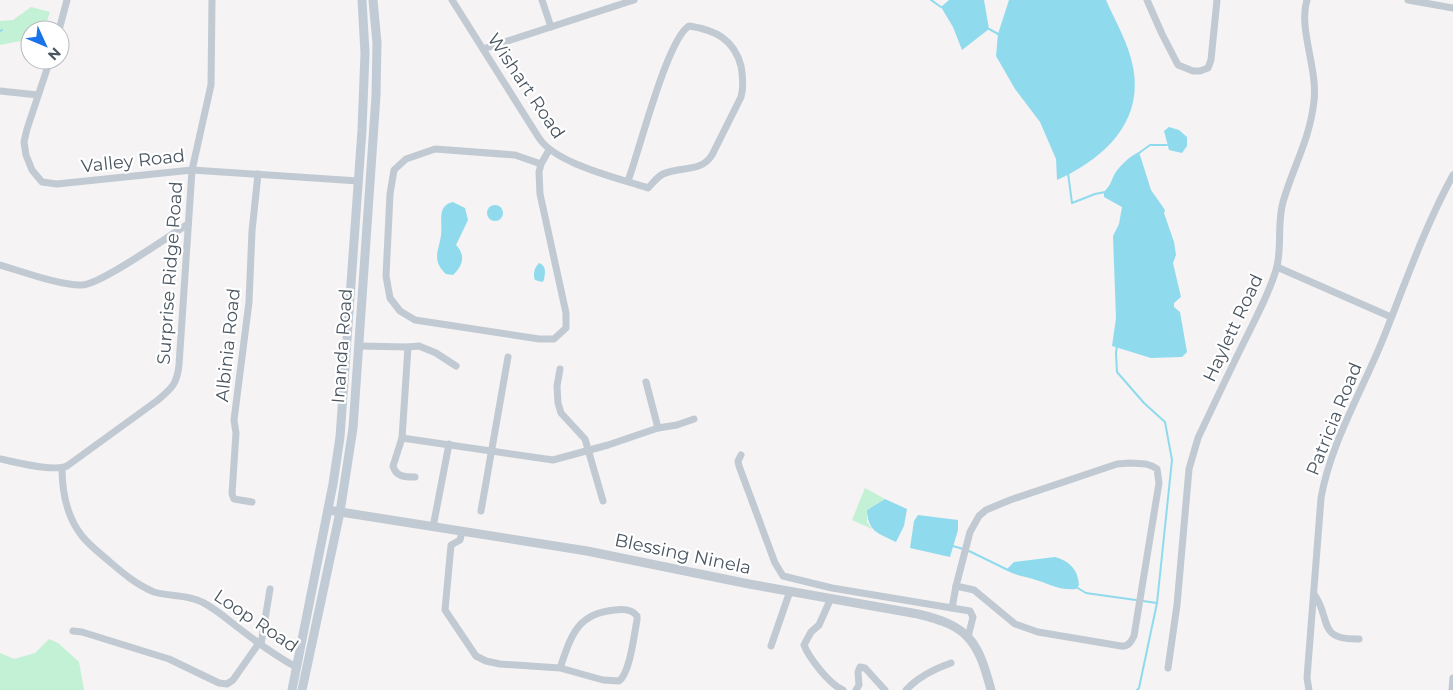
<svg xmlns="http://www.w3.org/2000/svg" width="1453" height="690" viewBox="0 0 1453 690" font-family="Montserrat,sans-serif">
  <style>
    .green { fill: #c3f1d5 }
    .water { fill: #90daee }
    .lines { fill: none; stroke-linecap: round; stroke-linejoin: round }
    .stream { stroke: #90daee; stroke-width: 2 }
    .minor { stroke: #c1cad2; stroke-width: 7 }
    .tertiary { stroke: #c1cad2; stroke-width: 9 }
    .secondary { stroke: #c1cbd6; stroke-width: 9 }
    .labels { text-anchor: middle; stroke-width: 4.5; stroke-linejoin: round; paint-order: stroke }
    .street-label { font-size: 18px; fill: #4a5661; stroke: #fff }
  </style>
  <rect width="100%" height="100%" fill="#f5f3f3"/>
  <g class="green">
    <polygon points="31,7 50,12 44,30 30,30 30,39 0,45 0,21 13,20"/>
    <polygon points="865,488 885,499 867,510 867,522 872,529 852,520"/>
    <polygon points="49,639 58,643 79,662 84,690 0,690 0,653 14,659 35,653"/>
  </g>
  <g class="water">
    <polygon points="949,0 984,0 989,29 962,50 953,27 941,7"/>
    <path d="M1009 0H1106C1115 21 1129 44 1133 67 1144 123 1103 159 1057 180L1056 159 1040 122 1015 89 996 56 998 34Z"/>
    <polygon points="1169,127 1179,130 1187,137 1187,146 1182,153 1169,150 1164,131"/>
    <path d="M1139 152 1151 190 1165 210 1164 213 1174 242 1176 255 1173 263 1181 297 1174 303V307L1180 312 1187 352 1182 357 1151 358 1112 346 1116 318 1113 236 1119 224 1122 207 1104 197V192C1110 186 1111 182 1114 175 1120 165 1129 157 1139 152Z"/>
    <path d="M453 202 465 208 468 220 456 245C466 255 463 266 453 275L446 274C431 260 439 251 441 235 443 222 436 206 453 202Z"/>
    <circle cx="495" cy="213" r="8"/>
    <path d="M539 263C547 266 545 273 544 280L542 282 535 280C533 274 534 268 539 263Z"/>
    <path d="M885 499 907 509 904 526 896 542C878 533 868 532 867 510Z"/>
    <polygon points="918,515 958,520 958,530 950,557 910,548 914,521"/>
    <path d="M1055 557C1070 561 1078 570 1079 585L1076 589C1060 591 1047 583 1033 579 1023 576 1014 575 1006 570L1014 562Z"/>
  </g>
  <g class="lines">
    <g class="stream">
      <polyline points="931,0 941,7"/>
      <polyline points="989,29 1000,35"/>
      <polyline points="0,31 2,30"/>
      <polyline points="1139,153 1150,145 1167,145"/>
      <polyline points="1068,173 1072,203 1095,194 1105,192"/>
      <polyline points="1117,346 1116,353 1117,372 1144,403 1165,422 1172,460 1157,603 1139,688 1137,690"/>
      <polyline points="953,546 963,549"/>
      <polyline points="967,550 1008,570"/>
      <polyline points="1076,587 1086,593 1157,603"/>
    </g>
    <g class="minor">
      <path d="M452 0 539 138C556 164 618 178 648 188 653 183 657 177 663 174 680 166 701 173 712 155L741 97C744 86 743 77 741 66 734 39 715 30 689 26 667 39 639 152 628 181"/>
      <polyline points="542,0 551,27"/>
      <polyline points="1147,0 1162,34 1178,65 1193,71 1200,71 1208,68 1211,60 1217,0"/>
      <polyline points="1408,0 1453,8"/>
      <polyline points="59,30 67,0"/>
      <polyline points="483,49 634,0"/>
      <polyline points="50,60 27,129 24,142 26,155 32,170 42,182 57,184 192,170 358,181"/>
      <polyline points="0,91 38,95"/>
      <polyline points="541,164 515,155 435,149 406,159 394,170 390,194 386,276 390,298 400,311 415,320 539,339 554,339 566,328 566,313 540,194 539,172 541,164 549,150"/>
      <path d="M0 265C21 271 61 286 82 285 100 285 169 236 188 224"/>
      <polyline points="1277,267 1391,317"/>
      <polyline points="359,346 408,347 419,346 436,353 456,366"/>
      <path d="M408 347 402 438 393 466C396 477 405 477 415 477"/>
      <polyline points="560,369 557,386 558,403 561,413 585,439 603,501"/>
      <polyline points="646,382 658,428"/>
      <polyline points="402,438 553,460 608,445 658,428 677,425 694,419"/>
      <polyline points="741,455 738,461 739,466 775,563 783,576 832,588 970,611 973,617 968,637"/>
      <path d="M0 459C16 462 53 472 67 466L158 400C172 388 177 384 179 365L192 170 211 85 212 0"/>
      <path d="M1130 463 1146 464 1152 466 1157 469 1159 483 1134 636C1131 642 1128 647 1121 646L1038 632 1015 624 974 590 956 586 970 532 979 516 986 510 1010 500 1117 464Z"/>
      <path d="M62 468C62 492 67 517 82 536 90 546 101 554 110 562 124 574 137 585 154 592 170 597 187 594 202 602 216 609 227 619 240 629 258 643 276 656 296 667"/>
      <polyline points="252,502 234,499 232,494 236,433 234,420 249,302 252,231 258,174"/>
      <polyline points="481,511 508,357"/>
      <polyline points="433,527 449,444"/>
      <path d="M462 532 460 540 451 545 445 610 476 656 486 661 500 664 560 668 603 680 619 681C630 673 634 635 637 620V616C632 609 623 609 615 610 577 613 571 636 560 668"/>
      <path d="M1314 594C1332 619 1316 640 1359 639"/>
      <path d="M831 598 819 625 811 632 804 645C809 658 830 685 843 690"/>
      <polyline points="952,608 956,586"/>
      <polyline points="73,631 82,632 169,659 219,683 227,684 233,680 259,643"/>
      <polyline points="261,644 270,589"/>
      <polyline points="771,646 790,591"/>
      <path d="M1168 668 1177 605 1189 469 1198 438C1214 404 1230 370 1247 336 1257 315 1272 288 1277 266 1282 245 1277 223 1283 202 1293 167 1310 139 1314 101 1318 69 1298 28 1307 0"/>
      <polyline points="856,690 859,685 858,672 860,667 865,668 885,690"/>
      <path d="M906 690C918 677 934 669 951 663"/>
      <path d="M1309 690 1307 678 1321 498C1331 442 1362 391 1383 339 1405 284 1424 228 1453 175"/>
      <polyline points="1452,690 1453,678"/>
    </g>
    <path class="tertiary" d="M328 510 587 551 749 584 918 614C969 626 978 641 991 690"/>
    <g class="secondary">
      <polyline points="292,690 333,484 340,437 362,130 365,53 362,0"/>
      <polyline points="302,690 340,512 353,428 376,96 377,43 373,0"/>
    </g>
  </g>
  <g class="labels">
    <g class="street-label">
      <text transform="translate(526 86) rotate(56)" y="6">Wishart Road</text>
      <text transform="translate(133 161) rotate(-6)" y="6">Valley Road</text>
      <text transform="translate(170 273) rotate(-86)" y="6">Surprise Ridge Road</text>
      <text transform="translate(1233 328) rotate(-65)" y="6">Haylett Road</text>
      <text transform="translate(228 345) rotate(-84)" y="6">Albinia Road</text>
      <text transform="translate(342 346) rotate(-86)" y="6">Inanda Road</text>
      <text transform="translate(1334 419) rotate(-68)" y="6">Patricia Road</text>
      <text transform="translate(683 554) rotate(12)" y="6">Blessing Ninela</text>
      <text transform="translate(256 621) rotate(34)" y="6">Loop Road</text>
    </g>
  </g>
  <g transform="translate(45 45) rotate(134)"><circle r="24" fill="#ffffff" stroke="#b7bbc0"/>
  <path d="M0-4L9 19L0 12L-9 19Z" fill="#1a73e8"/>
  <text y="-8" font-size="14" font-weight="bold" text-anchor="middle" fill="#4a5661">N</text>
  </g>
</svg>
